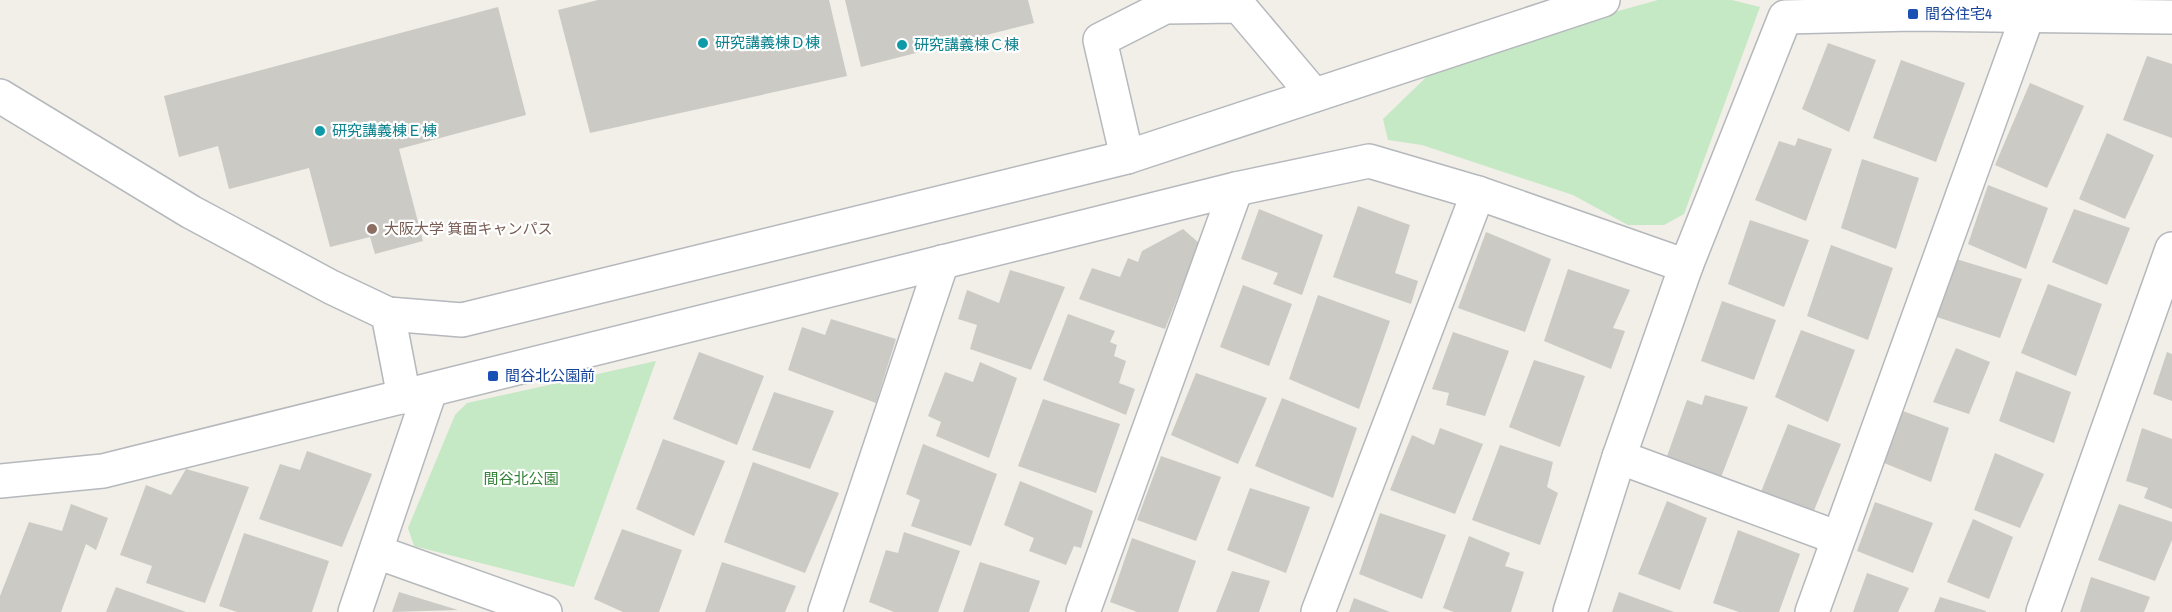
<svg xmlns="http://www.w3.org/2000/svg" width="2172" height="612" viewBox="0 0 2172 612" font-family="'Archivo Narrow','Noto Sans JP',sans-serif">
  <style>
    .green { fill: #c5e8c5 }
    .building { fill: #cccac5 }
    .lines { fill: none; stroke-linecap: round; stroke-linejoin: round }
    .minor-casing { stroke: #b5b8bc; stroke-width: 36 }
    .minor { stroke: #fff; stroke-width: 33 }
    .transit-dot { fill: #1a4fb4; stroke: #fff; stroke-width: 2 }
    .culture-dot { fill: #0f9aa8; stroke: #fff; stroke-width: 2 }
    .education-dot { fill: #8d6e63; stroke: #fff; stroke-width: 2 }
    .labels { text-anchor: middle; stroke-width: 4.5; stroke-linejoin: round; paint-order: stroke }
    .transit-label { font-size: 15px; fill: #164399; stroke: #fff; text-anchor: start }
    .culture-label { font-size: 15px; fill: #0d838f; stroke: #fff; text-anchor: start }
    .education-label { font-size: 15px; fill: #785e54; stroke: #fff; text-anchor: start }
    .park-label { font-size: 15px; fill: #348238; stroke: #fff }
  </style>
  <rect width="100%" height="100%" fill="#f1efe8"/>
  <g class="green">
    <polygon points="1658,0 1732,0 1760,7 1684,214 1664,225 1628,225 1573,195 1422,145 1388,140 1383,119 1445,59"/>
    <polygon points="656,361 574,587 414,546 408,528 455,415 467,403"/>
  </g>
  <g class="building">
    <polygon points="598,0 829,0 847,76 590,133 558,10"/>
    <polygon points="845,0 1028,0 1034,23 861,67"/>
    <polygon points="498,7 526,115 399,149 423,241 375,254 370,237 330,247 309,168 229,189 218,146 179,157 164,96"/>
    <polygon points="1828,43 1876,60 1849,132 1802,109"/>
    <polygon points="2147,56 2172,64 2172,138 2123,120"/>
    <polygon points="1901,60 1965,83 1936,162 1873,138"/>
    <polygon points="2030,83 2084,106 2047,188 1995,165"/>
    <polygon points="2107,133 2154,155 2125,219 2079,199"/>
    <polygon points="1798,138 1832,149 1806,221 1755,200 1779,141 1795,146"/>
    <polygon points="1862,159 1919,178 1896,249 1841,228"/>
    <polygon points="1988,185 2048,208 2026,269 1968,244"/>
    <polygon points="1358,206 1410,225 1395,273 1418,281 1411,304 1333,277"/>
    <polygon points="1259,209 1323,235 1302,295 1273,284 1278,273 1241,259"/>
    <polygon points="2074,209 2130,228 2107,285 2052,262"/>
    <polygon points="1750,220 1809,240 1784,307 1728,284"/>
    <polygon points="1183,229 1199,243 1165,329 1079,299 1092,268 1120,277 1128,258 1138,262 1142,251"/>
    <polygon points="1486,232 1551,259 1525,332 1458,308"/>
    <polygon points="1831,245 1893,268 1868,340 1807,316"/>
    <polygon points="1956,259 2022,279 2000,338 1937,317"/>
    <polygon points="1568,269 1630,290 1613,328 1625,331 1611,369 1544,341"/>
    <polygon points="1010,270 1065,287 1031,370 970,349 977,325 958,319 967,290 999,303"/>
    <polygon points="2048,284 2102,304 2076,376 2021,353"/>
    <polygon points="1243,285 1292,304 1269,366 1220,347"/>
    <polygon points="1318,295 1390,321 1359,409 1289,379"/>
    <polygon points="1722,301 1776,320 1754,380 1701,361"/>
    <polygon points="1068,314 1115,331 1110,342 1117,345 1114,356 1126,361 1119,383 1135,389 1126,415 1043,380"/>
    <polygon points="831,319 896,339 876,403 788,370 802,327 825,335"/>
    <polygon points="1801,330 1855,350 1828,422 1775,397"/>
    <polygon points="1453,332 1509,351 1485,416 1446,405 1449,393 1432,389"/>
    <polygon points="1956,348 1990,362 1969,414 1933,402"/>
    <polygon points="699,352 764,376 737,445 673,419"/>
    <polygon points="2167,352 2172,354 2172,401 2153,394"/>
    <polygon points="1534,360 1585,376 1560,447 1509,427"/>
    <polygon points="980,362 1017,378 989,458 936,436 941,422 928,416 945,372 973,382"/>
    <polygon points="2016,371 2071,392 2054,443 1999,421"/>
    <polygon points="1196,373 1267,398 1238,464 1171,435"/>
    <polygon points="774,392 834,411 810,469 752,450"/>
    <polygon points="1705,395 1748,407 1720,480 1666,459 1687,400 1702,405"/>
    <polygon points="1282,398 1357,428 1333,498 1255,466"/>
    <polygon points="1043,399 1120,424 1096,493 1018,466"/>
    <polygon points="1903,411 1949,428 1931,482 1884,463"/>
    <polygon points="1788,424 1841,444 1813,513 1761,492"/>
    <polygon points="1440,428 1483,444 1455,514 1390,490 1412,435 1434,445"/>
    <polygon points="2142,428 2172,439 2172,509 2144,498 2148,488 2126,481"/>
    <polygon points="663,439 725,461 694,536 636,509"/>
    <polygon points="923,444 997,474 971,546 911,526 920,500 906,494"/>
    <polygon points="1500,445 1553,462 1547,487 1558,493 1540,545 1472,520"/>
    <polygon points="307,451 372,474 342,547 259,519 280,464 300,470"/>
    <polygon points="1995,453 2044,474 2020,528 1974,510"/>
    <polygon points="1161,456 1221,477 1196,541 1137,520"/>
    <polygon points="753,462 839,493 805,573 724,542"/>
    <polygon points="186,469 249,487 205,603 146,583 152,566 120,555 146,485 171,495"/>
    <polygon points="1020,481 1093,511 1081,548 1074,546 1066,565 1029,551 1034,538 1004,525"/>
    <polygon points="1250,488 1310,507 1286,573 1227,550"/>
    <polygon points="1667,501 1707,518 1680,590 1638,574"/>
    <polygon points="1875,502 1933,523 1913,573 1857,551"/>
    <polygon points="71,504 108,518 96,550 86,544 61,612 0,612 0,596 29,522 62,531"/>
    <polygon points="2119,504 2172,522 2172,540 2155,581 2098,560"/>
    <polygon points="1380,513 1446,535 1422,599 1359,574"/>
    <polygon points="1973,519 2013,537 1989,599 1947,582"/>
    <polygon points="622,529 682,550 659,612 623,612 594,599"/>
    <polygon points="1738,530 1800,554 1779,612 1739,612 1713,603"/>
    <polygon points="904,532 960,551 938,612 894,612 869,602 886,550 898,553"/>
    <polygon points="244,533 329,561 312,612 237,612 219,606"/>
    <polygon points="1469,536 1510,553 1505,566 1524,572 1511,612 1454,612 1443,608"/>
    <polygon points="1132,538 1196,561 1178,612 1137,612 1110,602"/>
    <polygon points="722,562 796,586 785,612 705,612"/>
    <polygon points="980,562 1040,581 1029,612 963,612"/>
    <polygon points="1232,571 1270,581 1259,612 1216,612"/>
    <polygon points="1867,573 1909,588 1898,612 1853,612"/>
    <polygon points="2091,577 2150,597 2144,612 2080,612"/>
    <polygon points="116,587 186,612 106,612"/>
    <polygon points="399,592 458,610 392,612"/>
    <polygon points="1619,592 1674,612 1612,612"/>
    <polygon points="1940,597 1986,611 1986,612 1934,612"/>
    <polygon points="1354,598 1390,612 1349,612"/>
  </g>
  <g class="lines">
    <g class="minor-casing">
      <g id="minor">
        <polyline points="0,96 191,212 331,287 388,314 462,320 1127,157 1603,0"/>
        <polyline points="1127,157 1100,40 1165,7 1239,6 1314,95"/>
        <polyline points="388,314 404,397"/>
        <polyline points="1619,457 1838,538"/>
        <polyline points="0,481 103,471 1236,189 1369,161 1478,193 1686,266"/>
        <polyline points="377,552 545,612"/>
        <polyline points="355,612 430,391"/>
        <polyline points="825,612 942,262"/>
        <polyline points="1083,612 1236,189"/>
        <polyline points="1318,612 1478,193"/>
        <polyline points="1570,612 1619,457 1686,266 1785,17 1913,14 2172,17"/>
        <polyline points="1812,612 2027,17"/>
        <polyline points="2043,612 2172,249"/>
      </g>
    </g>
    <use href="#minor" class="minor"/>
  </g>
  <g class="transit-dot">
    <rect x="1907" y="8" width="12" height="12" rx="3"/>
    <rect x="487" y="370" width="12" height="12" rx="3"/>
  </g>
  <g class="culture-dot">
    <circle cx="703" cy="43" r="6"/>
    <circle cx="902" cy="45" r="6"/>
    <circle cx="320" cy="131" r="6"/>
  </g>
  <circle class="education-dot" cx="372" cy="229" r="6"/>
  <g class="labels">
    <g class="transit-label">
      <text x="1925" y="19">間谷住宅4</text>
      <text x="505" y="381">間谷北公園前</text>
    </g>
    <g class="culture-label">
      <text x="715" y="48">研究講義棟Ｄ棟</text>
      <text x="914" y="50">研究講義棟Ｃ棟</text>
      <text x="332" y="136">研究講義棟Ｅ棟</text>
    </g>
    <g class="education-label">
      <text x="384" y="234">大阪大学 箕面キャンパス</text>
    </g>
    <g class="park-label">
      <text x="521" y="484">間谷北公園</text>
    </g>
  </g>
</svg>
